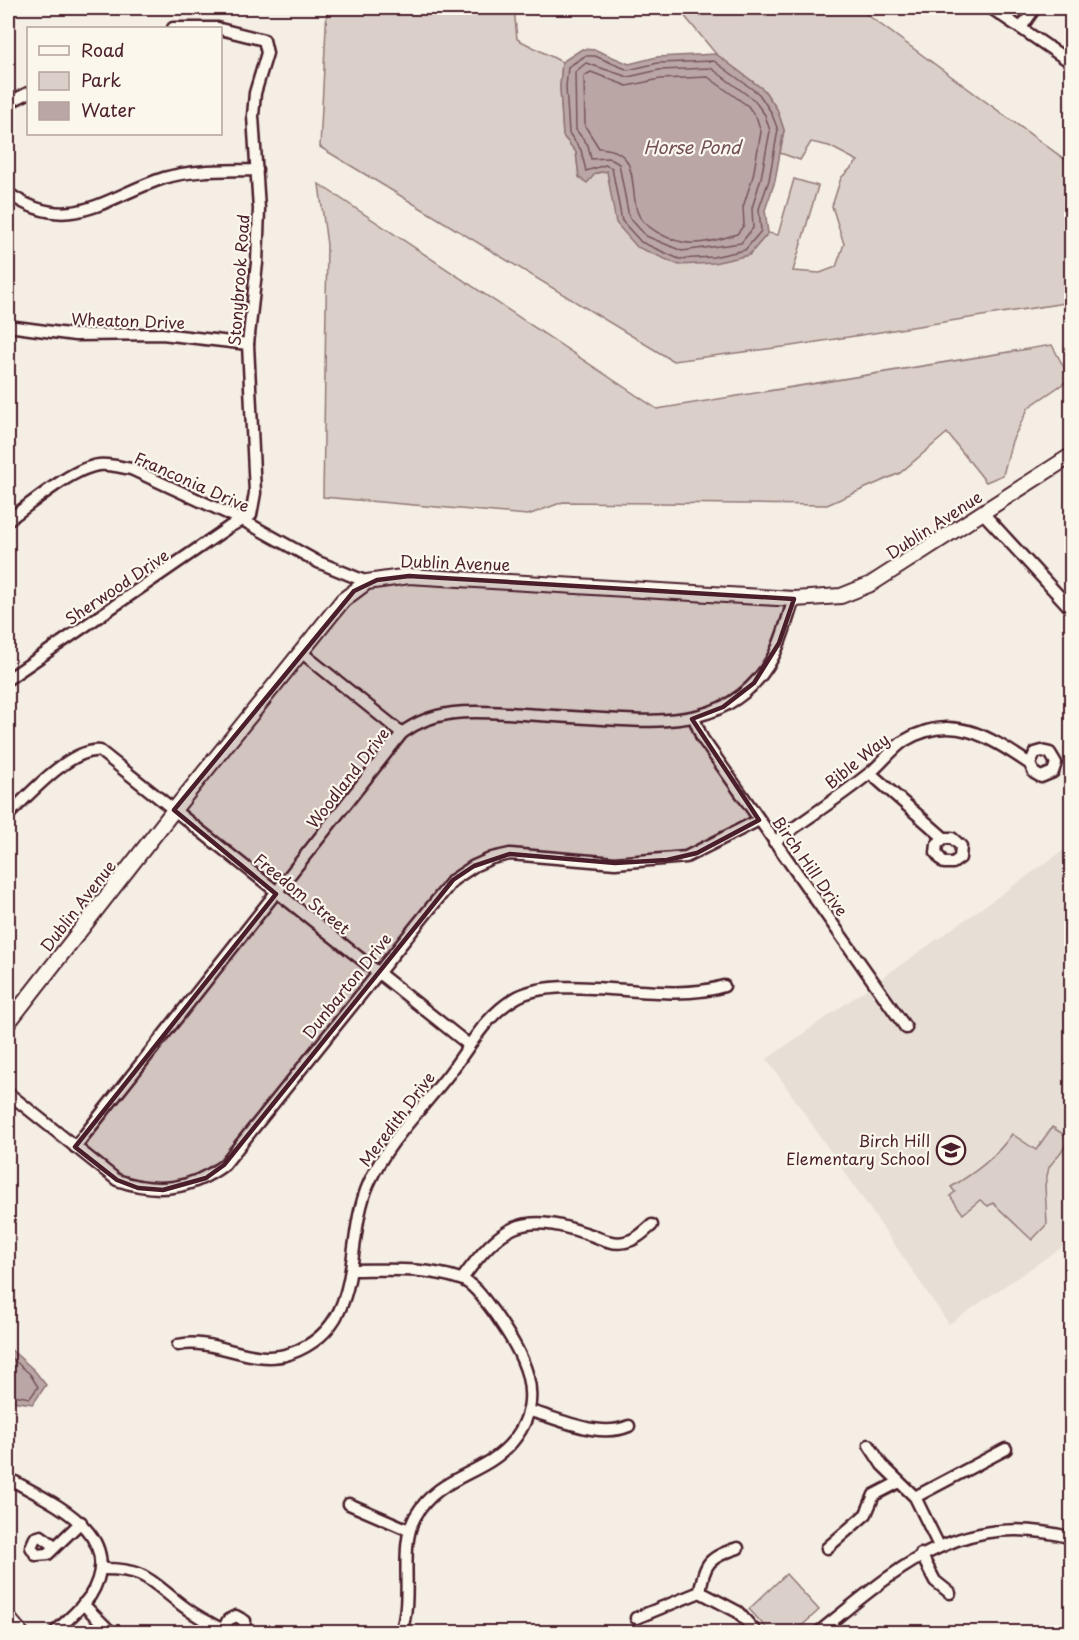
<svg xmlns="http://www.w3.org/2000/svg" width="1079" height="1640" viewBox="0 0 1079 1640" font-family="'Playpen Sans',sans-serif">
  <style>
    .built { fill: #e7dfd6 }
    .green { fill: #dbd0c9; stroke: #92787a; stroke-width: 1.5 }
    .water { fill: #baa7a5; stroke: #8d7174; stroke-width: 1.5 }
    .lines { fill: none; stroke-linecap: round; stroke-linejoin: round }
    .shore { stroke: #77555c; stroke-width: 1.5 }
    .minor-casing { stroke: #4a1f2b; stroke-width: 15 }
    .tertiary-casing { stroke: #4a1f2b; stroke-width: 18 }
    .minor { stroke: #fbf7ec; stroke-width: 10 }
    .tertiary { stroke: #fbf7ec; stroke-width: 14 }
    .marked { fill: #4a1f2b; fill-opacity: 0.2; stroke: #4a1f2b; stroke-width: 4.5; stroke-linejoin: round }
    .labels { text-anchor: middle; stroke-width: 4.5; stroke-linejoin: round; paint-order: stroke }
    .street-label { font-size: 16px; fill: #4a1f2b; stroke: #fbf7ec }
    .poi-label { font-size: 16px; fill: #4a1f2b; stroke: #fbf7ec; text-anchor: end }
    .water-label { font-size: 18px; font-style: italic; fill: #714f56; stroke: #fbf7ec }
  </style>
  <rect width="100%" height="100%" fill="#f4eee4"/>
  <filter id="ink" filterUnits="userSpaceOnUse"><feTurbulence type="fractalNoise" baseFrequency=".0167" numOctaves="2"/><feDisplacementMap in="SourceGraphic" scale="12" xChannelSelector="R" yChannelSelector="G"/><feConvolveMatrix kernelMatrix="1 2 1 2 8 2 1 2 1" color-interpolation-filters="sRGB"/></filter>
  <g filter="url(#ink)">
    <polygon class="built" points="1071,845 1071,1241 949,1324 767,1059"/>
    <g class="green">
      <polygon points="327,8 514,8 517,39 562,62 560,87 563,136 576,152 579,177 607,171 612,193 749,255 768,233 778,235 794,179 818,186 793,271 820,273 836,267 844,244 832,206 841,178 858,161 829,146 811,142 800,160 780,153 784,130 777,109 764,90 716,54 678,8 858,8 1071,164 1071,302 791,346 673,361 320,147"/>
      <polygon points="319,184 657,409 1052,345 1070,379 1029,407 1012,441 1003,475 986,482 947,433 900,473 827,505 563,502 528,515 323,497 327,245"/>
      <path d="M1052 1127 1071 1139 1049 1167 1045 1185 1047 1224 1032 1240 993 1203 988 1206 980 1200 963 1214 950 1196 955 1192 951 1187C976 1172 995 1158 1012 1134L1036 1150Z"/>
      <polygon points="786,1574 819,1610 795,1632 770,1632 749,1609"/>
    </g>
    <g class="water">
      <polygon points="582,49 596,50 629,64 657,57 716,54 764,90 777,109 784,130 775,181 765,210 768,233 749,255 714,263 679,265 637,247 616,223 607,171 596,173 587,183 579,177 576,152 563,136 560,87 562,62"/>
      <polygon points="8,1347 34,1370 46,1385 33,1404 11,1401 8,1397"/>
    </g>
    <g class="lines">
      <g class="shore">
        <polygon points="585,56 595,56 628,70 658,63 714,61 759,94 771,112 778,130 769,180 759,209 761,231 745,250 713,257 679,259 641,242 622,221 612,168 605,165 586,171 581,150 569,133 566,87 568,67"/>
        <polygon points="586,63 628,77 659,70 711,68 754,100 765,115 770,131 761,178 752,208 753,228 741,243 682,251 646,236 629,217 619,164 609,158 591,159 588,145 576,130 575,72"/>
        <path d="M591 72 627 86 660 79 708 77 748 106 757 119 761 132 753 176 743 207 744 225 737 234C722 239 698 246 682 242 667 239 642 227 637 211 629 182 640 150 599 148L585 126 584 76Z"/>
        <polyline points="8,1355 30,1374 38,1387 30,1398 8,1394"/>
      </g>
      <g class="minor-casing">
        <g id="minor">
          <polyline points="991,8 1072,63"/>
          <polyline points="173,28 218,28"/>
          <polyline points="1021,28 1035,8"/>
          <polyline points="8,103 28,93"/>
          <path d="M8 193C69 237 107 196 164 178 194 169 227 171 257 170"/>
          <polyline points="8,326 75,335 162,334 248,344"/>
          <polyline points="983,513 1072,610"/>
          <path d="M8 520C31 504 72 468 99 465 110 464 120 467 131 469L244 521 318 562 367 582"/>
          <polyline points="301,652 402,733"/>
          <polyline points="8,679 229,527 251,515 255,493 248,344 257,263 259,209 253,116 255,93 267,53 264,40 220,29"/>
          <polyline points="694,718 702,738 906,1028"/>
          <polyline points="870,773 944,838 937,844 936,853 944,863 953,863 960,858 961,846 952,838 944,838"/>
          <path d="M8 815C29 795 70 748 100 751L469 1045"/>
          <path d="M774 842C806 819 840 797 871 772 882 763 892 749 904 741 952 711 991 738 1030 764L1034 773 1041 777 1053 772 1056 763 1050 753 1042 751 1035 753 1030 764"/>
          <path d="M8 1093 117 1180C157 1194 190 1190 224 1165L453 880 474 866 492 858 510 854 615 863 686 857 759 820"/>
          <path d="M75 1147 402 733C434 709 469 711 507 713 539 715 571 717 603 719 669 723 734 726 772 659 782 641 787 619 794 599"/>
          <path d="M352 1270C387 1270 426 1267 460 1279 474 1283 486 1302 495 1314 522 1353 549 1397 513 1441 485 1476 439 1474 415 1517 398 1548 414 1594 401 1632"/>
          <path d="M462 1279C501 1226 521 1211 585 1233 598 1237 611 1245 625 1242 636 1240 644 1232 652 1225"/>
          <path d="M178 1345C215 1337 251 1366 289 1354 369 1326 342 1243 369 1183 387 1142 422 1109 449 1074 469 1048 485 1016 514 999 561 970 663 1006 724 986"/>
          <path d="M530 1411C561 1419 598 1439 629 1426"/>
          <polyline points="869,1445 882,1465 915,1497 939,1546"/>
          <path d="M8 1478C50 1502 129 1533 90 1596 81 1609 66 1621 55 1632"/>
          <polyline points="915,1497 1006,1449"/>
          <polyline points="349,1504 409,1530"/>
          <polyline points="55,1546 41,1536 35,1538 31,1547 36,1555 48,1554 81,1522"/>
          <polyline points="827,1548 866,1514 874,1495 899,1482"/>
          <polyline points="921,1554 935,1581 950,1593"/>
          <path d="M100 1569C146 1568 150 1581 183 1606 197 1617 213 1625 228 1632"/>
          <path d="M700 1592C704 1562 710 1557 738 1548"/>
          <polyline points="83,1604 111,1632"/>
          <polyline points="636,1618 700,1592 738,1612 756,1632"/>
          <polyline points="223,1630 228,1620 236,1616 245,1621 243,1632"/>
          <path d="M819 1632C898 1568 962 1508 1072 1538"/>
        </g>
      </g>
      <g class="tertiary-casing">
        <g id="tertiary">
          <polyline points="8,1023 174,810 343,600 367,582 409,576 794,599 841,596 871,584 1072,455"/>
          <polyline points="8,1618 20,1632"/>
        </g>
      </g>
      <use href="#minor" class="minor"/>
      <use href="#tertiary" class="tertiary"/>
    </g>
  </g>
  <path class="marked" d="M409 576 794 599 779 643 754 683 723 707 692 719 759 820 697 853 667 860 615 863 510 854 474 866 453 880 224 1165 206 1178 163 1190 138 1188 117 1180 75 1147 276 894 174 810 354 591 377 580Z"/>
  <defs>
    <g id="school-ring" transform="scale(1.5)"><circle r="9.5" fill="#fbf7ec" stroke="#4a1f2b" stroke-width="1.5"/><path d="M0-5L7-2L0 1L-7-2ZM-4 1L0 2.5L4 1V4Q0 6-4 4Z" fill="#4a1f2b"/></g>
  </defs>
  <g fill-rule="evenodd">
    <use href="#school-ring" x="951" y="1150"/>
  </g>
  <g class="labels">
    <g class="street-label">
      <text transform="translate(239 280) rotate(-86)" y="6">Stonybrook Road</text>
      <text transform="translate(128 321) rotate(2)" y="6">Wheaton Drive</text>
      <text transform="translate(192 482) rotate(24)" y="6">Franconia Drive</text>
      <text transform="translate(934 525) rotate(-33)" y="6">Dublin Avenue</text>
      <text transform="translate(455 563) rotate(2)" y="6">Dublin Avenue</text>
      <text transform="translate(117 587) rotate(-34)" y="6">Sherwood Drive</text>
      <text transform="translate(857 761) rotate(-39)" y="6">Bible Way</text>
      <text transform="translate(348 778) rotate(-52)" y="6">Woodland Drive</text>
      <text transform="translate(810 866) rotate(55)" y="6">Birch Hill Drive</text>
      <text transform="translate(302 894) rotate(39)" y="6">Freedom Street</text>
      <text transform="translate(78 906) rotate(-52)" y="6">Dublin Avenue</text>
      <text transform="translate(347 986) rotate(-51)" y="6">Dunbarton Drive</text>
      <text transform="translate(397 1119) rotate(-53)" y="6">Meredith Drive</text>
    </g>
    <g class="poi-label">
      <text x="930" y="1147">Birch Hill<tspan x="930" dy="18">Elementary School</tspan></text>
    </g>
    <g class="water-label">
      <text x="692" y="154">Horse Pond</text>
    </g>
  </g>
  <rect width="1079" height="1640" fill="none" stroke="#fbf7ec" stroke-width="30"/>
  <rect x="15" y="15" width="1049" height="1610" fill="none" stroke="#4a1f2b" stroke-width="2" filter="url(#ink)"/>
  <rect x="27" y="27" width="195" height="108" fill="#fbf7ec" stroke="#b4a19f" stroke-width="1.5"/>
  <rect x="39" y="46" width="30" height="9" fill="#fbf7ec" stroke="#b4a19f" stroke-width="1.5"/>
  <text x="81" y="57" font-size="18" fill="#4a1f2b">Road</text>
  <rect x="39" y="72" width="30" height="18" fill="#dbd0c9" stroke="#b4a19f" stroke-width="1.5"/>
  <text x="81" y="87" font-size="18" fill="#4a1f2b">Park</text>
  <rect x="39" y="102" width="30" height="18" fill="#baa7a5" stroke="#b4a19f" stroke-width="1.5"/>
  <text x="81" y="117" font-size="18" fill="#4a1f2b">Water</text>
</svg>
